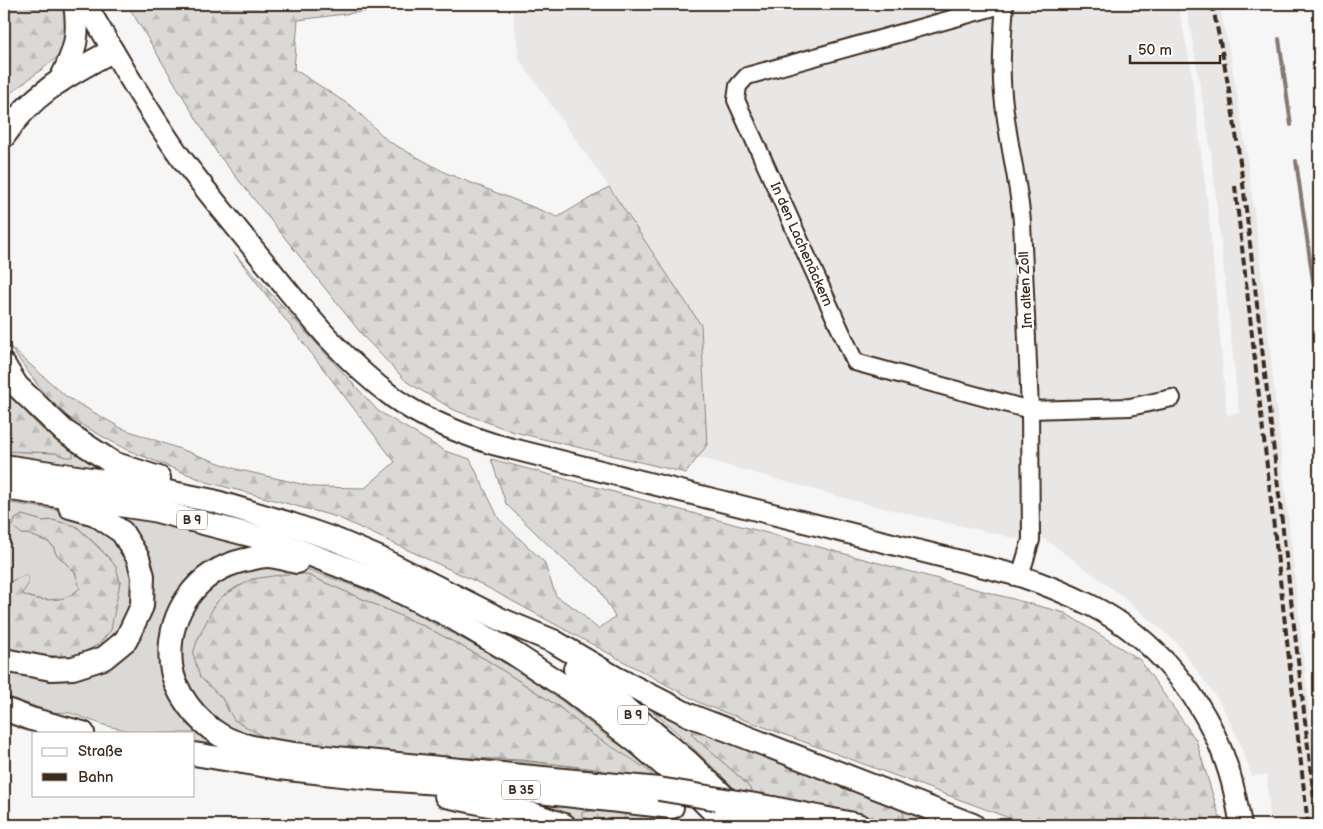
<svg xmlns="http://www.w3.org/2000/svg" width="1323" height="829" viewBox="0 0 1323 829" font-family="'Balsamiq Sans',sans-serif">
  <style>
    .built { fill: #e9e7e6 }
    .grass { fill: #dbd9d6; stroke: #8b827a }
    .forest { fill: url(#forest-firs); stroke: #8b827a }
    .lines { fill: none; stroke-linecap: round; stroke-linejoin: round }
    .stream { stroke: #847972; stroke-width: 4 }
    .minor-casing { stroke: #3b2a1e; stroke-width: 20 }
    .major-casing { stroke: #3b2a1e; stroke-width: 24 }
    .highway-casing { stroke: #3b2a1e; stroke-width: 26 }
    .minor { stroke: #fff; stroke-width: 16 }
    .major { stroke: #fff; stroke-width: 20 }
    .highway { stroke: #fff; stroke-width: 22 }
    .rail { stroke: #3b2a1e; stroke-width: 4; stroke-dasharray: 8 4; stroke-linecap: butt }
    .highway-bridge-casing { stroke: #3b2a1e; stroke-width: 26; stroke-linecap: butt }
    .highway-bridge { stroke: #fff; stroke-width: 22 }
    .labels { text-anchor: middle; stroke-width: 4.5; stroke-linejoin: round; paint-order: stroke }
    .shield { fill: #fff; stroke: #766a62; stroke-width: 1 }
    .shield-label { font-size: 12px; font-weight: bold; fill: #3b2a1e }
    .street-label { font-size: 14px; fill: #3b2a1e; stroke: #fff }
  </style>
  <defs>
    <pattern id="forest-firs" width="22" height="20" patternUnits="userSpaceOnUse" patternTransform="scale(1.25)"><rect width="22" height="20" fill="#dbd9d6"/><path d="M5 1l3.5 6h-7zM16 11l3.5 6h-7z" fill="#bdbab7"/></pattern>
  </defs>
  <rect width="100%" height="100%" fill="#f7f6f6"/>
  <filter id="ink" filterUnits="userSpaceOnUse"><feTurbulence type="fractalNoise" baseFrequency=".02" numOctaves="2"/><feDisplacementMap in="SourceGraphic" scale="10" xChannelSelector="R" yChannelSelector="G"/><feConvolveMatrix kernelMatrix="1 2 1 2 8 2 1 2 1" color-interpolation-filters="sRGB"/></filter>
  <g filter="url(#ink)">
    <polygon class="built" points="512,4 1178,4 1191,68 1209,216 1227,415 1239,413 1211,152 1186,4 1219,4 1231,58 1246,149 1260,258 1319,799 1319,825 1270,825 1267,775 1252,776 1236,734 1221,704 1177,643 1118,593 1045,539 1018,539 866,504 697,457 707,445 701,325 609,187 519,59"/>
    <g class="grass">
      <polygon points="4,384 113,472 4,457 4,451 56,453 62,456 64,441 41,428 22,409"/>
      <path d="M4 502 72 512 103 523 137 573 126 630 75 663 4 653V646C7 648 10 651 14 653 31 658 66 658 82 653L115 602 120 582 116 567 99 547 76 526 52 520 43 521 22 515V534H28L48 542 53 546 56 554 75 572 81 588C75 592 71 596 64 598 53 601 31 601 22 593L28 577 25 575 4 585Z"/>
      <polygon points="113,514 173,526 262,551 186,587 173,692 262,755 194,744 194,733 140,733 107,726 70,713 50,712 4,695 4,665 85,672 148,604"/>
      <path d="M237 566H298L365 590 403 607 485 651 549 691 613 741 632 752 655 773 661 781 655 780 593 735 559 707 485 659 426 627 305 574 238 586 223 596 217 602 197 641 200 677 222 698 229 712 248 726 266 738 288 744C341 748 395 753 448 757 508 760 564 762 623 776L265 744 206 718 178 667 187 609Z"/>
      <polygon points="632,694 957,825 893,825 779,801 780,798 801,801 898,824 901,810 881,799 693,736 742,779 754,793 736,790 682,737"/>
      <polygon points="499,796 664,814 665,819 612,811 587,811 585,819 591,819 608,825 583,825"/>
    </g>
    <g class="forest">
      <polygon points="4,4 67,4 67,50 4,98"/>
      <polygon points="127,4 422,4 298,20 294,69 354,108 388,141 446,173 558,217 609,187 701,325 707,445 686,473 514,432 454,410 407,382 364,337 217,153"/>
      <polygon points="234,253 378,411 445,451 470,459 499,519 544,562 556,596 576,609 598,629 615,617 598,587 565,561 506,504 491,459 1065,613 1140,660 1196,740 1222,825 1028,825 702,704 479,583 337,517 207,482 125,449 57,411 9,346 67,397 121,428 236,469 314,487 365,488 395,462"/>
      <path d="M4 384C16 400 28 416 43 430 53 438 62 440 73 450V457H66L56 453 4 451Z"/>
      <path d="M22 515 43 521 52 520 76 526 109 558 116 567 120 582 111 630 99 644 82 653 70 657 40 655 13 652 4 646V585L6 584 25 575 28 577V585L22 593C31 601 53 601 64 598 71 596 75 592 80 588L75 572 56 554 53 546 48 542 28 534H22L13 527 15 519Z"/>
      <polygon points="287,574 305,574 351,594 426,627 485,659 559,707 593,735 633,760 650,772 655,780 623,776 596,769 522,760 448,757 288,744 266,738 234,720 222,698 200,677 193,654 197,641 212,610 217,602 223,596 252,579"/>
      <polygon points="696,729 881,799 901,810 904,814 902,820 898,824 801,801 754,793 742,779 693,736 691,733"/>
      <polygon points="601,810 694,823 696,825 608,825 603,822 582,817 582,812"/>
    </g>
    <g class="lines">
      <g class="stream">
        <polyline points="1279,39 1291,125"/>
        <polyline points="1296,161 1319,323"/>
      </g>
      <g class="minor-casing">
        <g id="minor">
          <polyline points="1005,4 747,76 738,86 736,100 855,362 1030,410 1130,407 1172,398"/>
          <path d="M1005 4C1003 29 1001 55 1002 81 1004 128 1018 175 1022 222L1030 410 1031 540 1020 576"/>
        </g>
      </g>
      <g class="major-casing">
        <path id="major" d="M86 4C115 55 145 106 179 155 208 194 240 232 271 270 308 316 346 363 394 398 423 419 459 433 493 444L1020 576C1044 584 1068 594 1090 605 1154 637 1205 698 1227 766 1234 785 1237 805 1241 825"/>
      </g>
      <g class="highway-casing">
        <g id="highway">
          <path d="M60 81C75 52 80 36 75 4"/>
          <path d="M4 136C31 94 69 74 112 51"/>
          <polyline points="4,365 17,386 64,431 113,463 159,478"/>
          <polyline points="4,466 143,487 213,501 290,524 336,540 381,559 502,620 553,641 614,677 689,715 973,825"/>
          <polyline points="4,488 153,510 277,542 374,579 446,614 513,653 571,691 638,743 688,786 727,825"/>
          <path d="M297 562C288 560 276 556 267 556 260 556 251 559 245 560 195 571 166 615 171 665 174 693 197 721 220 735 242 748 269 750 294 754L659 789"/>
          <polyline points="4,659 9,661 51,669 73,668 104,658 126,640 142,606 143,576 138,558 122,532 95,514 70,507"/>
          <polyline points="575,669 592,680 687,761 736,808"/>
          <polyline points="4,709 31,719 83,733"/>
          <polyline points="194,754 279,768 369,778 494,787 672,807"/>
          <polyline points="446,796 532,814 564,825"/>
          <polyline points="773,808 858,825"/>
        </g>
      </g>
      <use href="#minor" class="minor"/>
      <use href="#major" class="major"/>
      <use href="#highway" class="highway"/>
      <g class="rail">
        <path d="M1212 4C1226 66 1236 129 1244 192L1317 825"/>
        <polyline points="1235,186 1308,825"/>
      </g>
      <g class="highway-bridge-casing">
        <g id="highway-bridge">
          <polyline points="659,789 773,808"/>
          <polyline points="725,815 779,825"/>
        </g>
      </g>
      <use href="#highway-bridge" class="highway-bridge"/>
    </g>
  </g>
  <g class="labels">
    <g class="shield">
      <rect x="177" y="510.5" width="30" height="19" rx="4"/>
      <rect x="618" y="705.5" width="30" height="19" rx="4"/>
      <rect x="502" y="780.5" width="38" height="19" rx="4"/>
    </g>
    <g class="shield-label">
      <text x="192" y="524">B 9</text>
      <text x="633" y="719">B 9</text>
      <text x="521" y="794">B 35</text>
    </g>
    <g class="street-label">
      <text transform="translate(802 244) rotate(66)" y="5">In den Lachenäckern</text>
      <text transform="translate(1025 290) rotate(-93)" y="5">Im alten Zoll</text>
    </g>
  </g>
  <rect width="1323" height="829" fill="none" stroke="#fff" stroke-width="20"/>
  <rect x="10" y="10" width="1303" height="809" fill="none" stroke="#3b2a1e" stroke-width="2" filter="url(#ink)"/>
  <rect x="32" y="732" width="162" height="65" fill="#ffffff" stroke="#b1aaa5"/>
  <rect x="42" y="748" width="25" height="8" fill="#ffffff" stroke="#b1aaa5"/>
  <text x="78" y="756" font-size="15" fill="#3b2a1e">Straße</text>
  <rect x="42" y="773" width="25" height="8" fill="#3b2a1e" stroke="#b1aaa5"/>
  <text x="78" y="782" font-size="15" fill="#3b2a1e">Bahn</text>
  <path d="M1130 55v8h90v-8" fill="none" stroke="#3b2a1e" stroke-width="2.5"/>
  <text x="1138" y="55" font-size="15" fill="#3b2a1e" stroke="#ffffff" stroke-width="4" paint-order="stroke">50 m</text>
</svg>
